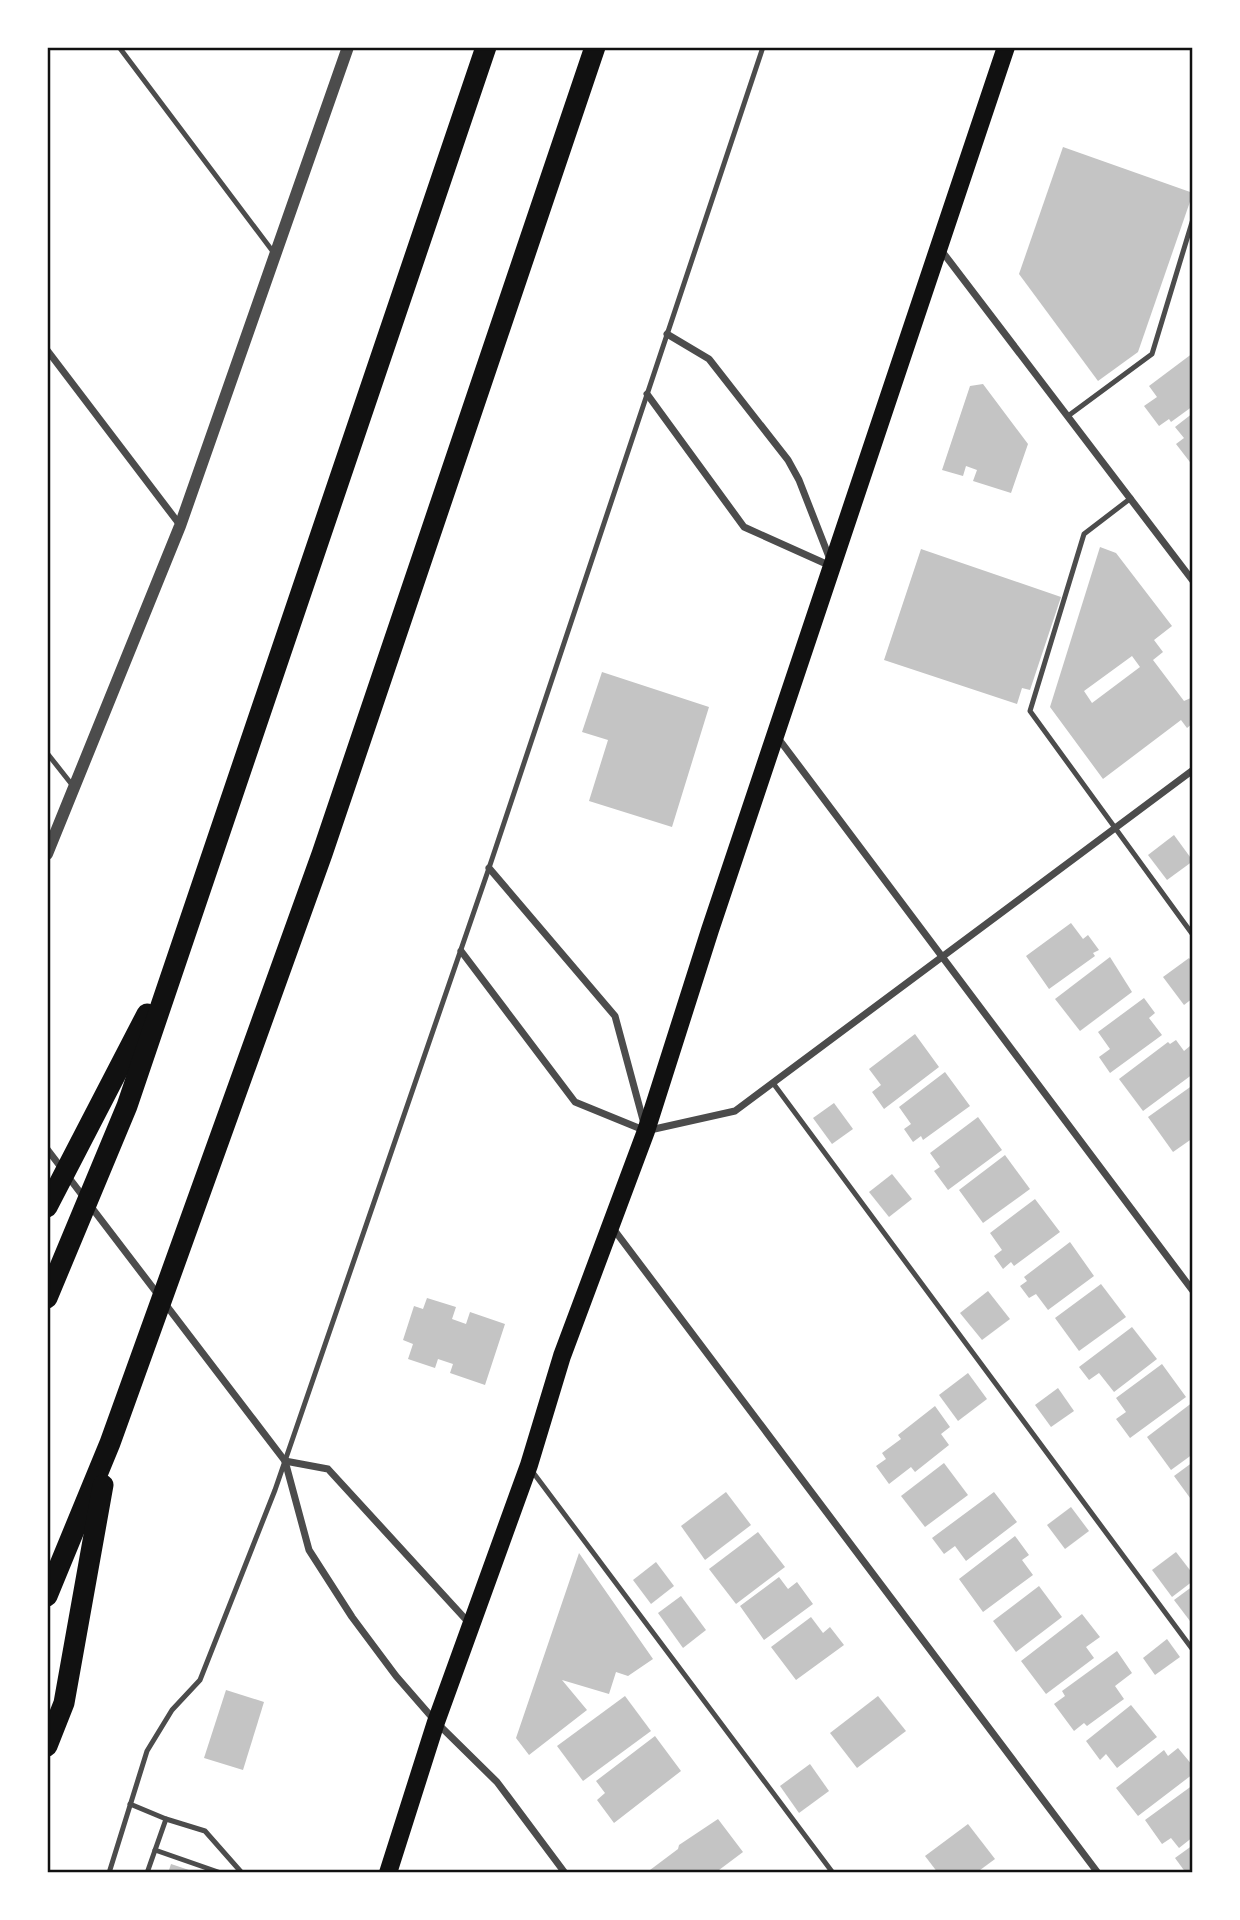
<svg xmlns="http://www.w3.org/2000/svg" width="1240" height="1920" viewBox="0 0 1240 1920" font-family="Lato,sans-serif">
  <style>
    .building { fill: #c4c4c4; fill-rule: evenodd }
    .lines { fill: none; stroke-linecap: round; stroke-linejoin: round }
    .service { stroke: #4c4c4c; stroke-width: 5 }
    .minor { stroke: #4c4c4c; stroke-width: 7 }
    .tertiary { stroke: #4c4c4c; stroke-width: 12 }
    .primary { stroke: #111; stroke-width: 18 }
    .motorway { stroke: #111; stroke-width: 21 }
    .neatline { fill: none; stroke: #111; stroke-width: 2.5 }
  </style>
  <rect width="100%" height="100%" fill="#fff"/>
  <g class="building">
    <polygon points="1063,147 1193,193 1138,352 1098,381 1019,274"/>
    <polygon points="1193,353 1193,406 1171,422 1169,419 1159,426 1144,406 1157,397 1149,386"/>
    <polygon points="983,384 1028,444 1011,493 973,481 977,470 966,466 963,476 942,470 970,386"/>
    <polygon points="1193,413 1193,466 1176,444 1184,438 1175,427"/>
    <path d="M1100 547 1116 553 1172 626 1154 640 1163 652 1153 660 1184 701 1193 697V723L1187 728 1181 720 1103 779 1050 707ZM1132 656 1140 667 1092 703 1084 691Z"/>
    <polygon points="921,549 1061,597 1030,690 1022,688 1017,704 884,660"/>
    <polygon points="602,672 709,707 672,827 589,801 608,740 582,732"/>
    <polygon points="1174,835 1193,861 1167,880 1148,855"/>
    <polygon points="1071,923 1083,939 1088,935 1099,950 1093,953 1095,956 1049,989 1026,956"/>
    <polygon points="1110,957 1132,992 1080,1031 1055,999"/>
    <polygon points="1189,958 1193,963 1193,998 1184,1005 1163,977"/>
    <polygon points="1144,998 1155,1013 1149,1018 1162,1035 1110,1073 1099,1057 1110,1049 1098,1032"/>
    <polygon points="915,1034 939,1067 884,1109 872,1092 881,1085 869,1069"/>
    <polygon points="1176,1040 1184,1051 1190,1046 1193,1050 1193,1074 1143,1111 1119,1079 1168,1042 1170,1044"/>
    <polygon points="945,1072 970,1106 923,1140 921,1136 913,1142 904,1129 911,1124 899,1107"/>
    <polygon points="1193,1085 1193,1138 1173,1152 1148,1117"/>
    <polygon points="834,1103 853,1129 832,1144 813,1118"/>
    <polygon points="978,1117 1002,1150 948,1190 934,1171 940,1167 930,1153"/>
    <polygon points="1005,1155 1030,1189 983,1223 959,1190"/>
    <polygon points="892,1174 912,1199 889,1217 869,1192"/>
    <polygon points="1035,1199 1060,1232 1014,1266 1011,1262 1003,1269 994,1256 1002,1250 990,1233"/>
    <polygon points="1070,1242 1094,1276 1048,1310 1036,1294 1029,1298 1020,1286 1027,1281 1024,1277"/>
    <polygon points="1101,1284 1126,1317 1079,1351 1055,1318"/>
    <polygon points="988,1291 1010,1319 982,1340 960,1313"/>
    <polygon points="427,1298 456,1307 452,1319 466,1324 470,1312 505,1324 485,1385 450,1373 453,1364 438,1359 435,1368 408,1359 413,1344 403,1340 414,1306 423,1309"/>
    <polygon points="1132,1327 1157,1359 1114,1392 1099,1373 1089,1380 1079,1367"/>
    <polygon points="1162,1364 1186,1397 1130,1438 1116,1419 1126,1412 1116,1398"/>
    <polygon points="968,1373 987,1399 958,1421 939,1395"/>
    <polygon points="1058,1388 1074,1411 1051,1427 1035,1405"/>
    <polygon points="1193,1402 1193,1454 1171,1470 1147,1437"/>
    <polygon points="935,1406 950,1427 941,1434 949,1445 915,1472 911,1467 889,1484 876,1466 886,1459 882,1453 901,1439 898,1435"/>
    <polygon points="1193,1462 1193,1502 1174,1476"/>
    <polygon points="944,1463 968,1495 925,1527 901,1496"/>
    <polygon points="726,1492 751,1525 705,1560 681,1526"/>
    <polygon points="994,1492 1017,1522 966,1561 955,1546 944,1554 932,1538"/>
    <polygon points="1071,1507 1089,1531 1065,1549 1047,1525"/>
    <polygon points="758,1532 785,1567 736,1604 709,1569"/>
    <polygon points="1015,1536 1029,1555 1022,1560 1033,1575 983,1612 959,1579"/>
    <polygon points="1176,1552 1193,1574 1193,1581 1172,1597 1152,1570"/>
    <polygon points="579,1553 653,1659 628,1676 616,1672 609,1694 562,1680 587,1710 529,1755 516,1738"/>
    <polygon points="656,1562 674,1586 651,1604 633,1580"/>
    <polygon points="779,1577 788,1589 797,1582 813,1604 764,1640 740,1606"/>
    <polygon points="1039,1586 1062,1617 1016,1652 993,1621"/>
    <polygon points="1193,1586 1193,1625 1174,1600"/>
    <polygon points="681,1596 706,1630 683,1648 658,1613"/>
    <polygon points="1082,1614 1100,1637 1086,1647 1094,1658 1046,1694 1021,1661"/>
    <polygon points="811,1617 823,1633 830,1627 844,1645 796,1680 771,1647"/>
    <polygon points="1167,1639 1180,1657 1155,1675 1143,1658"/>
    <polygon points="1117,1651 1132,1673 1115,1686 1124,1699 1087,1726 1084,1723 1074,1731 1054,1704 1065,1696 1062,1691"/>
    <polygon points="226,1690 264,1702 243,1770 204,1758"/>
    <polygon points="625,1696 651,1731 583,1781 557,1746"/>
    <polygon points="878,1696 906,1731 857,1768 830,1733"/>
    <polygon points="1131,1705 1157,1737 1117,1768 1106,1754 1100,1760 1086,1741"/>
    <polygon points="655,1736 681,1771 614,1823 597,1800 605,1793 596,1781"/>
    <polygon points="1178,1748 1193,1766 1193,1774 1138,1816 1116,1788 1164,1750 1168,1756"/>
    <polygon points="810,1764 829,1791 799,1813 780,1786"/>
    <polygon points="1193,1785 1193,1837 1179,1848 1171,1838 1162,1844 1145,1820"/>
    <polygon points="718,1819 743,1852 715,1873 651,1873 650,1870 678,1849 679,1845"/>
    <polygon points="968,1824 995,1859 976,1873 938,1873 925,1856"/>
    <polygon points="1193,1845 1193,1873 1186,1873 1175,1858"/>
    <polygon points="171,1864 195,1872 195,1873 168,1873"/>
  </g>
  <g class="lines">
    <g class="service">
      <polyline points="119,47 274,253"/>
      <polyline points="1068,416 1152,354 1193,219"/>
      <polyline points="1131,498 1084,534 1030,711 1193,935"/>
      <polyline points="47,753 73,786"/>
      <polyline points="773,1083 1193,1650"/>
      <polyline points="532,1471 833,1873"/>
      <polyline points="130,1804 166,1819"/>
      <polyline points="155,1850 221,1873"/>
      <polyline points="109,1873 147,1751 172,1710 200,1680 275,1490 489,868 763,47"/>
      <polyline points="147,1873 166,1819 205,1831 242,1873"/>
    </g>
    <g class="minor">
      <polyline points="941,250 1193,581"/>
      <polyline points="47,350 180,525"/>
      <polyline points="647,394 744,527 833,567 799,480 788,460 709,359 667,334"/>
      <polyline points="778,738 1193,1291"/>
      <polyline points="461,951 575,1102 646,1131 615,1016 489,868"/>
      <polyline points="650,1130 735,1111 1193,770"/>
      <polyline points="47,1149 285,1461 309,1550 352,1617 396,1676 436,1722 497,1782 565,1873"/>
      <polyline points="612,1227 1098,1873"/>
      <polyline points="285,1461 328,1469 470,1624"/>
    </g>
    <polyline class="tertiary" points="47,854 180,526 348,47"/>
    <polyline class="primary" points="388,1873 436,1722 529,1465 562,1356 646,1131 710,930 1006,47"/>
    <g class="motorway">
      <polyline points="47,1207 147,1014"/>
      <polyline points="47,1298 127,1106 486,47"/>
      <polyline points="47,1596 110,1443 322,854 595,47"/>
      <polyline points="47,1746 64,1703 103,1485"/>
    </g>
  </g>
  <rect width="1240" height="1920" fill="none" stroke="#ffffff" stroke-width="98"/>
  <rect x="49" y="49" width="1142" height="1822" class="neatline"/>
</svg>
